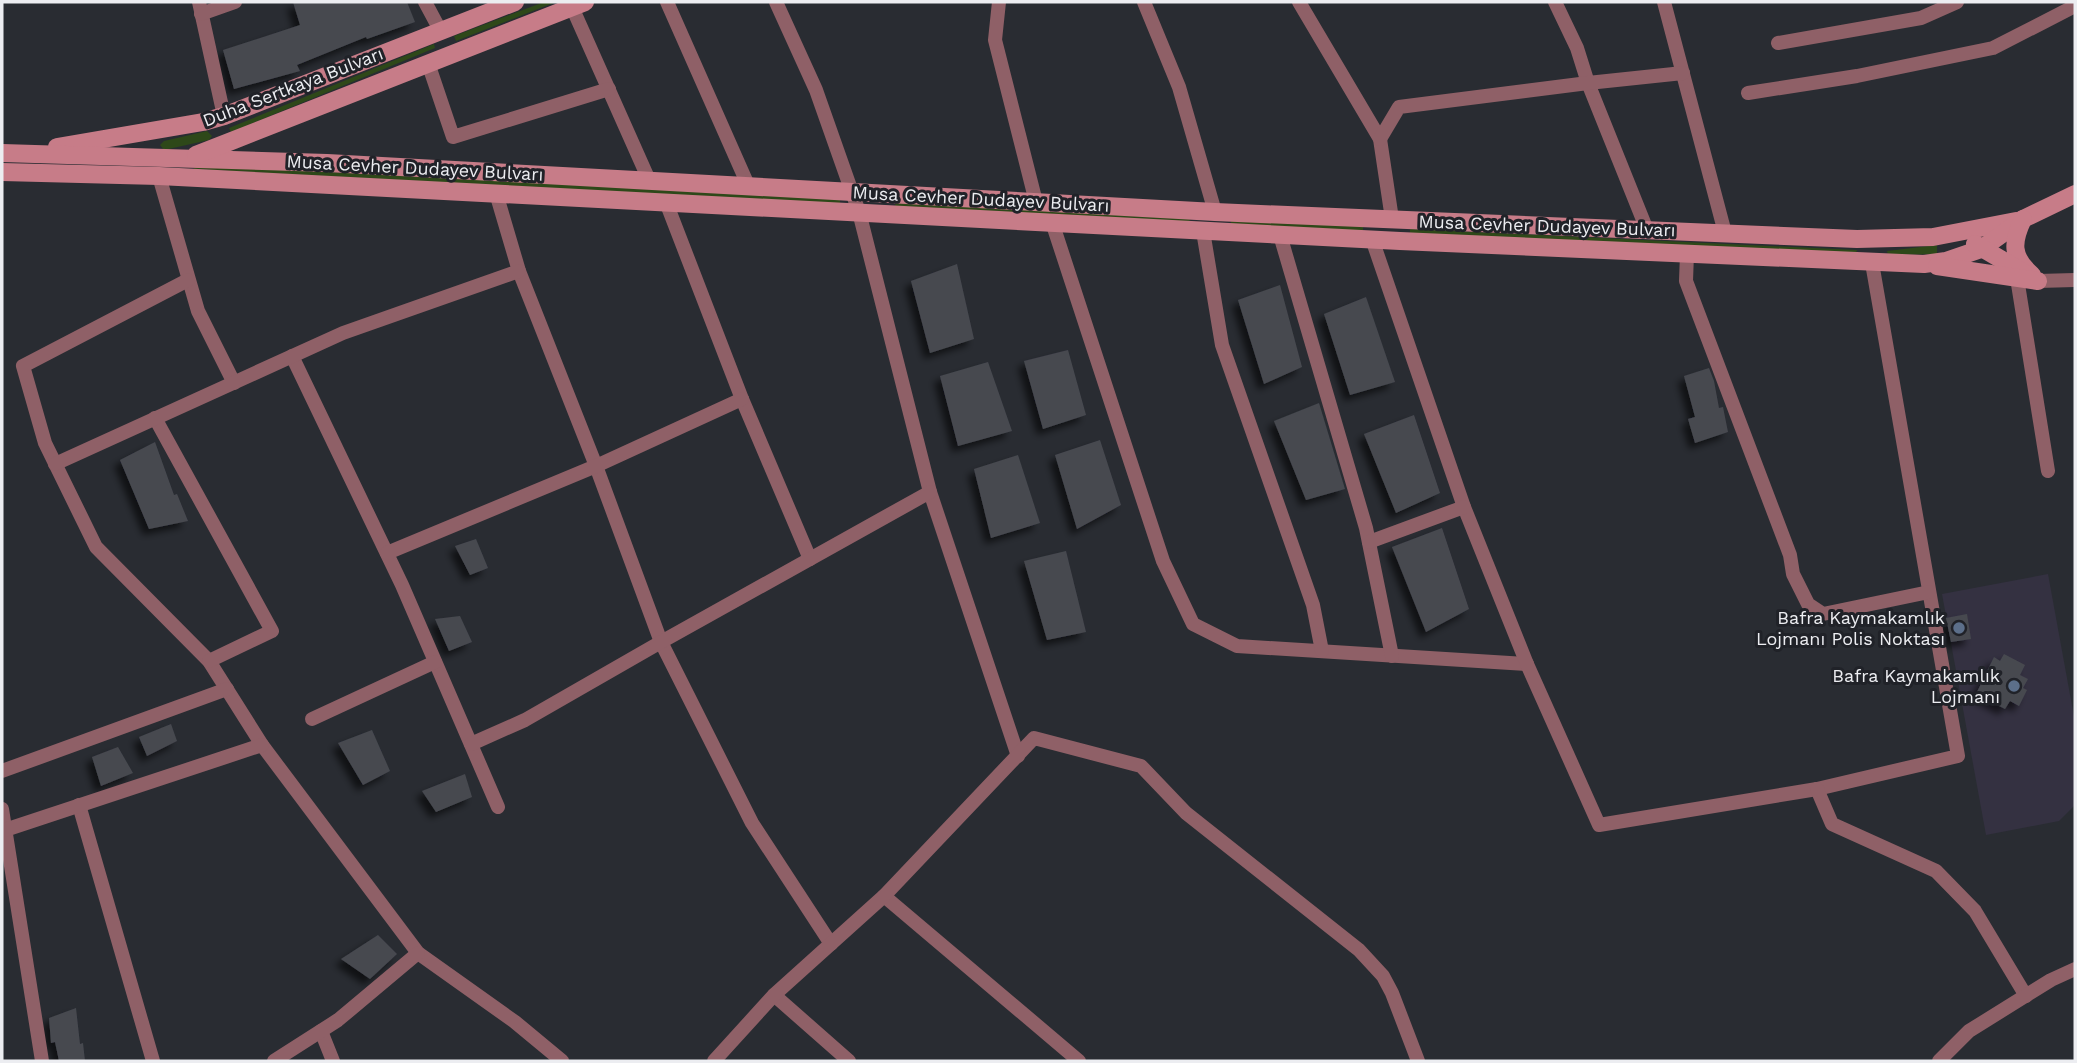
<svg xmlns="http://www.w3.org/2000/svg" width="2077" height="1063" viewBox="0 0 2077 1063" font-family="'Work Sans',sans-serif">
  <style>
    .commercial { fill: #343141 }
    .green { fill: #2e4819 }
    .building { fill: #474950; filter: url(#shadow) }
    .lines { fill: none; stroke-linecap: round; stroke-linejoin: round }
    .street { stroke: #8f6067; stroke-width: 14 }
    .secondary { stroke: #c77c88; stroke-width: 18 }
    .service-dot { fill: #5c6f8a; stroke: #202228; stroke-width: 2.5 }
    .labels { text-anchor: middle; stroke-width: 6; stroke-linejoin: round; paint-order: stroke }
    .street-label { font-size: 18px; fill: #ecedf1; stroke: #202228 }
    .poi-label { font-size: 18px; fill: #ecedf1; stroke: #202228; text-anchor: end }
  </style>
  <defs>
    <filter id="shadow"><feDropShadow dx="-6" dy="6" stdDeviation="3.5" flood-color="#0009"/></filter>
  </defs>
  <rect width="100%" height="100%" fill="#292c32"/>
  <polygon class="commercial" points="2048,574 2075,722 2075,805 2059,821 1986,835 1942,594"/>
  <g class="green">
    <polygon points="544,2 556,2 456,41 454,36"/>
    <polygon points="434,44 435,48 231,132 229,128"/>
    <polygon points="207,131 212,136 209,140 164,150 160,145 164,141"/>
    <polygon points="195,165 840,199 840,204 194,169"/>
    <polygon points="896,202 1190,218 1189,223 895,206"/>
    <polygon points="1231,221 1363,226 1363,231 1231,224"/>
    <polygon points="1410,229 1857,250 1856,254 1410,233"/>
    <polygon points="1937,245 1937,254 1888,255 1887,251"/>
  </g>
  <g class="building">
    <polygon points="293,2 407,2 415,22 367,39 366,37 297,65 300,71 234,89 223,50 300,25"/>
    <polygon points="957,264 974,339 930,353 911,281"/>
    <polygon points="1280,285 1302,367 1264,384 1238,300"/>
    <polygon points="1366,297 1395,382 1350,395 1324,314"/>
    <polygon points="1068,350 1086,415 1043,429 1024,361"/>
    <polygon points="988,362 1012,431 958,446 940,376"/>
    <polygon points="1709,368 1714,381 1719,408 1723,407 1728,432 1695,443 1688,419 1695,417 1684,376"/>
    <polygon points="1319,403 1345,489 1306,500 1274,421"/>
    <polygon points="1414,415 1440,493 1396,513 1364,434"/>
    <polygon points="1100,440 1121,505 1077,529 1055,455"/>
    <polygon points="155,442 174,495 177,494 188,521 149,529 120,460"/>
    <polygon points="1018,455 1040,523 991,538 974,469"/>
    <polygon points="1442,528 1469,609 1426,632 1392,547"/>
    <polygon points="476,539 488,568 470,575 455,546"/>
    <polygon points="1066,551 1086,632 1047,640 1024,561"/>
    <polygon points="1967,614 1971,639 1951,642 1946,618"/>
    <polygon points="460,616 472,642 449,651 435,619"/>
    <polygon points="2004,654 2025,665 2020,675 2028,679 2023,688 2027,690 2019,706 2010,701 2005,709 1976,694 1994,657 2000,661"/>
    <polygon points="171,724 177,741 147,756 139,737"/>
    <polygon points="372,730 390,771 363,785 338,743"/>
    <polygon points="118,747 133,773 101,786 92,757"/>
    <polygon points="465,774 472,797 436,812 422,791"/>
    <polygon points="378,935 397,954 370,979 341,959"/>
    <polygon points="76,1008 80,1044 83,1043 85,1061 59,1061 55,1042 51,1043 49,1018"/>
  </g>
  <g class="lines">
    <g class="street">
      <polyline points="199,2 224,116"/>
      <polyline points="425,2 440,30"/>
      <polyline points="667,2 748,185"/>
      <polyline points="776,2 816,90 859,212 930,492 1018,756"/>
      <polyline points="999,2 995,40 1036,202"/>
      <polyline points="1144,2 1179,87 1215,212"/>
      <polyline points="1299,2 1380,139 1392,219"/>
      <polyline points="1555,2 1577,48 1588,83 1647,230"/>
      <polyline points="1664,2 1725,233"/>
      <polyline points="572,7 649,180"/>
      <polyline points="201,14 235,2"/>
      <polyline points="1778,43 1921,18 1957,2"/>
      <polyline points="428,63 453,137 609,89"/>
      <polyline points="1748,93 1857,76 1993,48 2075,6"/>
      <polyline points="1380,139 1399,107 1588,83 1683,73"/>
      <polyline points="159,176 198,311 234,383"/>
      <polyline points="496,193 519,271 596,466 661,642 752,823 831,944"/>
      <polyline points="666,202 742,399 810,559"/>
      <polyline points="1052,222 1163,561 1193,624 1237,646 1527,664"/>
      <polyline points="1203,231 1222,345 1313,605 1322,651"/>
      <polyline points="1280,235 1366,528 1392,656"/>
      <polyline points="1372,239 1464,507 1527,664 1599,825 1817,789 1958,756 1872,263"/>
      <polyline points="1687,254 1686,281 1790,555 1793,574 1808,604 1823,614 1929,592"/>
      <polyline points="2017,278 2048,471"/>
      <polyline points="188,280 23,366 45,443 96,547 209,661 262,745 418,953 515,1022 562,1061"/>
      <polyline points="2038,281 2075,280"/>
      <polyline points="292,356 402,585 498,807"/>
      <polyline points="155,418 272,631 209,661"/>
      <polyline points="55,464 343,333 519,271"/>
      <polyline points="1369,542 1464,507"/>
      <polyline points="387,553 596,466 742,399"/>
      <polyline points="312,719 435,662"/>
      <polyline points="471,744 525,720 661,642 930,492"/>
      <polyline points="2,771 227,689"/>
      <polyline points="1817,789 1832,824 1936,871 1975,911 2026,996"/>
      <polyline points="79,805 153,1061"/>
      <polyline points="2,809 42,1061"/>
      <polyline points="5,830 262,745"/>
      <polyline points="884,896 1079,1061"/>
      <polyline points="774,995 849,1061"/>
      <polyline points="321,1031 333,1061"/>
      <polyline points="274,1061 338,1020 418,953"/>
      <polyline points="714,1061 774,995 884,896 1034,738 1141,766 1186,813 1359,950 1383,976 1392,993 1418,1061"/>
      <polyline points="1939,1061 1969,1031 2051,980 2075,969"/>
    </g>
    <g class="secondary">
      <polyline points="57,147 203,122 224,116 515,2"/>
      <polyline points="2,153 327,163 1215,212 1857,239 1933,237 2016,221"/>
      <polyline points="196,155 585,2"/>
      <polyline points="2,172 159,176 1400,241 1924,264 1946,261 1981,249 2023,219 2075,194"/>
      <path d="M2023 219C2012 242 2011 257 2032 275"/>
      <polyline points="1975,244 2026,274"/>
      <polyline points="1937,266 2038,281"/>
    </g>
  </g>
  <g class="service-dot">
    <circle cx="1959" cy="628" r="7"/>
    <circle cx="2014" cy="686" r="7"/>
  </g>
  <g class="labels">
    <g class="street-label">
      <text transform="translate(293 87) rotate(-21)" y="6">Duha Sertkaya Bulvarı</text>
      <text transform="translate(415 168) rotate(3)" y="6">Musa Cevher Dudayev Bulvarı</text>
      <text transform="translate(981 199) rotate(3)" y="6">Musa Cevher Dudayev Bulvarı</text>
      <text transform="translate(1547 226) rotate(2)" y="6">Musa Cevher Dudayev Bulvarı</text>
    </g>
    <g class="poi-label">
      <text x="1945" y="624">Bafra Kaymakamlık<tspan x="1945" dy="21">Lojmanı Polis Noktası</tspan></text>
      <text x="2000" y="682">Bafra Kaymakamlık<tspan x="2000" dy="21">Lojmanı</tspan></text>
    </g>
  </g>
  <rect width="2077" height="1063" fill="none" stroke="#ecedf1" stroke-width="7"/>
</svg>
